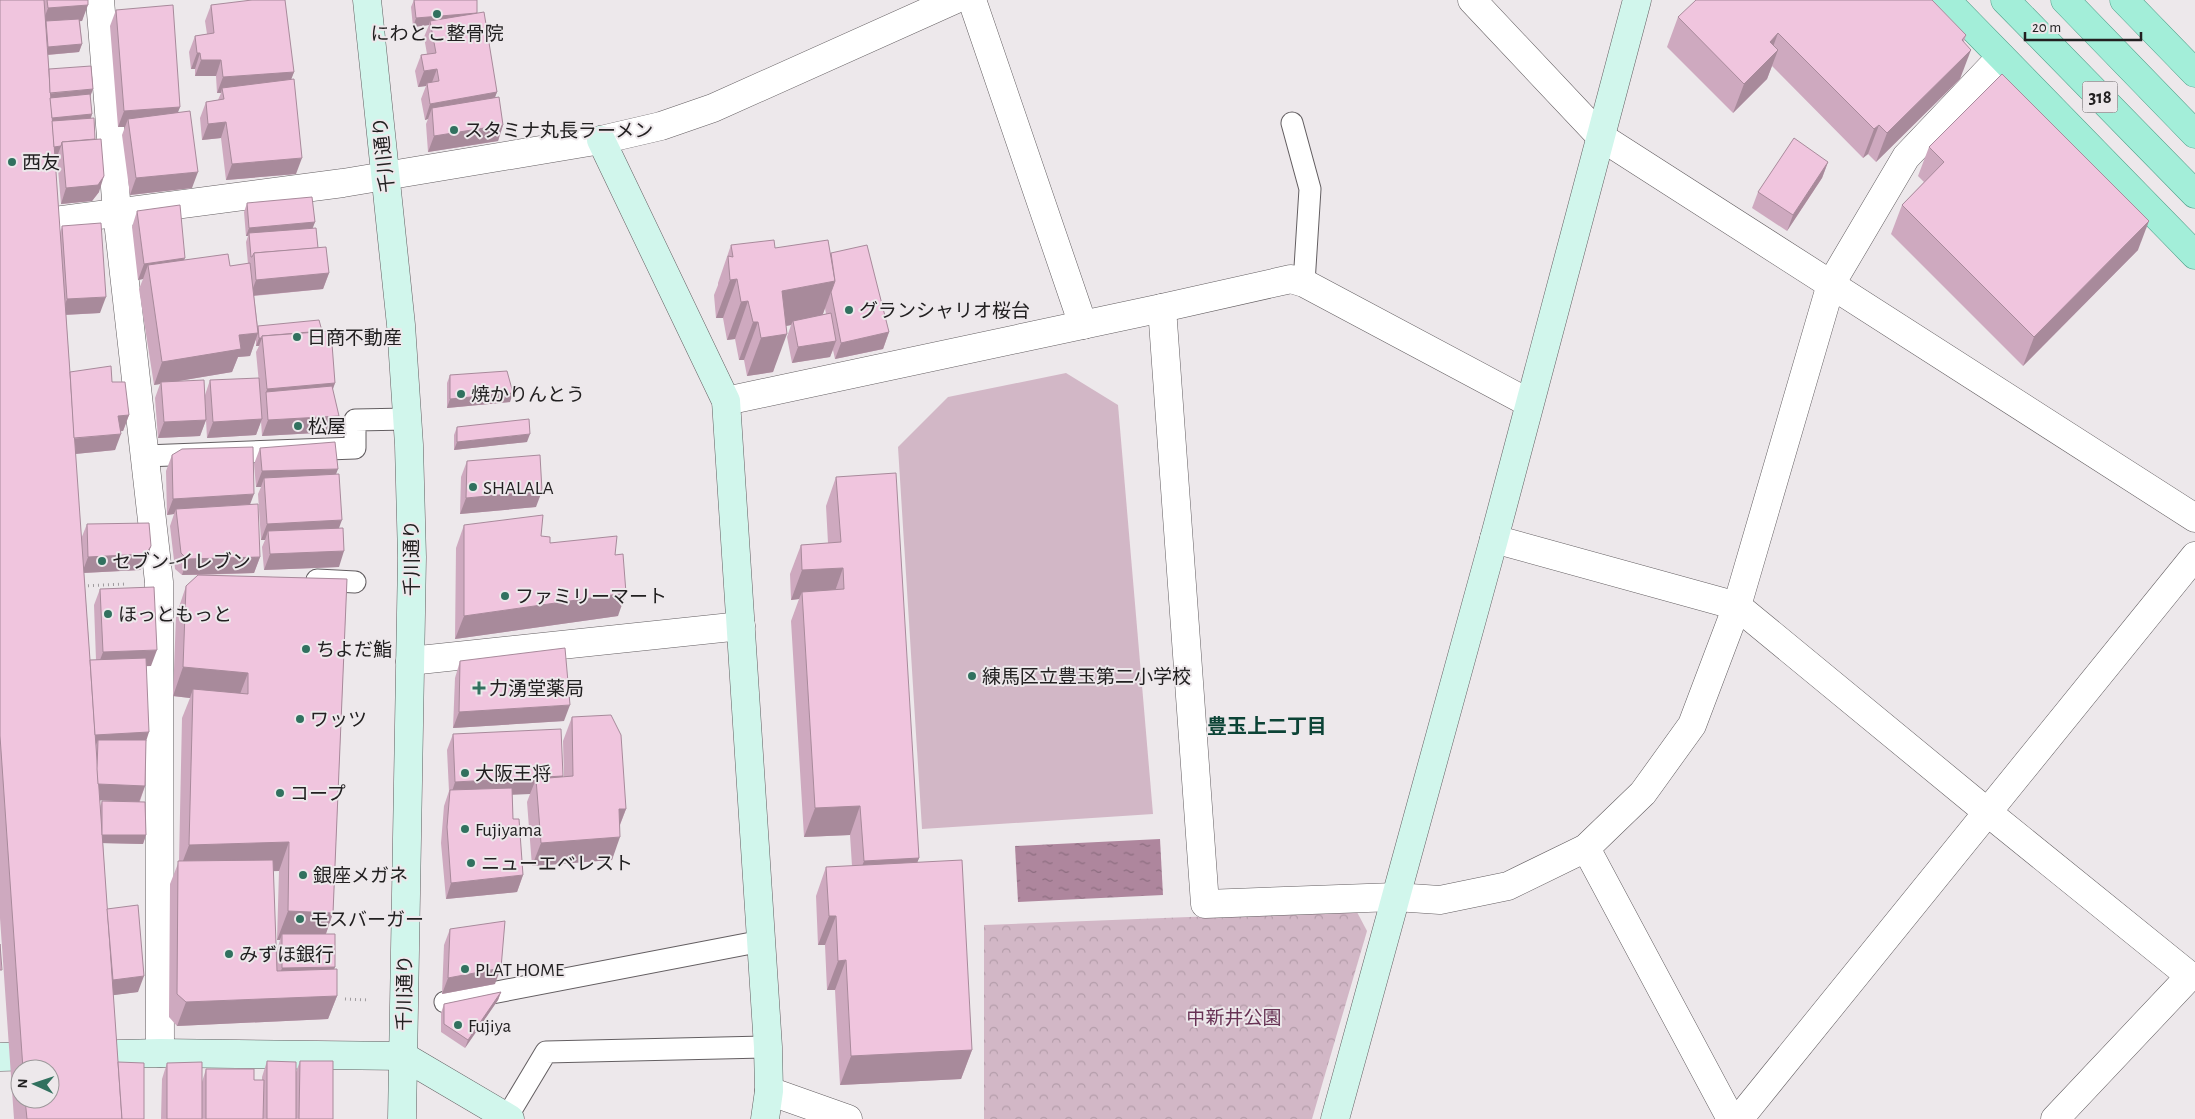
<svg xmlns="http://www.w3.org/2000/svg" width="2195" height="1119" viewBox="0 0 2195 1119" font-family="'Alegreya Sans','Noto Sans JP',sans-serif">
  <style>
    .park { fill: url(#park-crowns) }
    .pitch { fill: #d2b7c6 }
    .water { fill: url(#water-ripples) }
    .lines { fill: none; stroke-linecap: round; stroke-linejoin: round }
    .lane-casing { stroke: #635e61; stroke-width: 23 }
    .street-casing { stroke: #635e61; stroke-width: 29 }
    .secondary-casing { stroke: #635e61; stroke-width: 29 }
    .primary-casing { stroke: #4e9e88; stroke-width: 29 }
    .path { stroke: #9f9b9e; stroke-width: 3; stroke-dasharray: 1 4; stroke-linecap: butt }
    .lane { stroke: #fff; stroke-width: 21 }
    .street { stroke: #fff; stroke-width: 28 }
    .secondary { stroke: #d1f6ec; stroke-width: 28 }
    .primary { stroke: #a3eed9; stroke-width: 28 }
    .wall { fill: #cea9bf; fill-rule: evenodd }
    .shaded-wall { fill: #a88a9b }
    .building { fill: #f0c5de; stroke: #a88a9b }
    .poi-dot { fill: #31715f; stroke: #ede8eb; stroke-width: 2 }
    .labels { text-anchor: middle; stroke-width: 4; stroke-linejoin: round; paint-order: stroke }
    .shield { fill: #ede8eb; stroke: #5f5c5e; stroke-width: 1 }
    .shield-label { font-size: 18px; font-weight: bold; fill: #222021 }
    .poi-label { font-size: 19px; fill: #222021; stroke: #ede8eb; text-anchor: start }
    .street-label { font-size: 19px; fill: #222021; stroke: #ede8eb }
    .park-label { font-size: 19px; fill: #673254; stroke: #ede8eb }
    .neighbourhood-label { font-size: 20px; font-weight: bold; fill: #0c4336; stroke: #ede8eb }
  </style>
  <defs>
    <pattern id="park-crowns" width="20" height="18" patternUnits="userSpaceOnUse" patternTransform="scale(1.25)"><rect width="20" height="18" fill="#d2b7c6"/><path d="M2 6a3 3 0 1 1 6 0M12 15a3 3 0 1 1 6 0" fill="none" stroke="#b49daa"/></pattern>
    <pattern id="water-ripples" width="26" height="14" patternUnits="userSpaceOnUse" patternTransform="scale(1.25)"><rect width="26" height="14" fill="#ae869d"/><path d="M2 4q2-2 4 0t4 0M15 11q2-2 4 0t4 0" fill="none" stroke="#8d6d80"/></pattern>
  </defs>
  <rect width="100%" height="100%" fill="#ede8eb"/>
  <polygon class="park" points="1357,912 1367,931 1312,1119 984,1119 984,925 1189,917"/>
  <polygon class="pitch" points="1066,373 1118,405 1153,814 922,829 898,447 948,397"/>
  <polygon class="water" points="1160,839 1163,895 1018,902 1015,846"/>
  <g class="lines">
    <g class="lane-casing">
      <g id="lane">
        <polyline points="1292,123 1310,189 1304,283"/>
        <polyline points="145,456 355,448 355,420 408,419"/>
        <polyline points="317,580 355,582"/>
        <polyline points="445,1002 762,941"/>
        <polyline points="507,1117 546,1052 768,1047"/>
      </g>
    </g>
    <g class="street-casing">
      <g id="street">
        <polyline points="100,0 117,212 159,582 160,1053"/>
        <polyline points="972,0 1083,325"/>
        <polyline points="1472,0 1601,137 2195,518"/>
        <polyline points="0,228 343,183 601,140 661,126 713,108 954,0"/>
        <polyline points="1162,308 1205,904 1395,897 1440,900 1508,886 1586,848 1643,793 1692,725 1737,606 1831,284 1906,157 2001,57"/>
        <polyline points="726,401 1162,308 1291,279 1304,283 1529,403"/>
        <polyline points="1494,539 1737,606 1986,811 2190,976 2195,976"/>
        <polyline points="410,661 741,626"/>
        <polyline points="1586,848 1731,1119"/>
        <polyline points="769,1091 848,1119"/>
        <polyline points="1739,1119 2195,556"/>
        <polyline points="2055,1119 2190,976"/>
      </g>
    </g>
    <g class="secondary-casing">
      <g id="secondary">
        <polyline points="367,0 401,325 409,445 412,557 402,1119"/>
        <polyline points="601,140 726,401 768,1047 769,1091 765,1119"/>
        <polyline points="0,1057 160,1053 403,1056 510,1119"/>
        <polyline points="1335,1119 1494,539 1637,0"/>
      </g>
    </g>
    <g class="primary-casing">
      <g id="primary">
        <polyline points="1946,0 2195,255"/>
        <polyline points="2005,0 2195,194"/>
        <polyline points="2065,0 2195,134"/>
        <polyline points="2124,0 2195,73"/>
      </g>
    </g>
    <g class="path">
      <polyline points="83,586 126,584"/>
      <polyline points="345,999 369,1000"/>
    </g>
    <use href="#lane" class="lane"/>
    <use href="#street" class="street"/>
    <use href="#secondary" class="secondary"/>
    <use href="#primary" class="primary"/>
  </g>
  <g class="wall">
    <path d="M0 0H88L82 21H80L82 44 79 52 48 55 49 69 93 89 90 96 92 114 91 118 99 192 92 201 61 204 57 158 58 154 54 155 60 233 62 226 100 313 66 315 70 372 112 382 129 415 123 431H120L115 450 75 454 81 539 87 524 151 546 145 563 140 570 84 573 90 660H96L94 605 100 589 151 666H146L145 786 140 801 146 835 143 844 103 843 107 909 138 992 113 995 118 1062 144 1119H14L0 918ZM100 800 126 801H102L100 807ZM20 1069H50V1099H20Z"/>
    <polygon points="414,0 477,0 476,13 497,92 495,97 503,125 498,141 428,152 426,124 428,119 425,120 421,99 426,86 418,87 415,71 421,55 427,54 424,37 429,25 413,27 411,7"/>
    <polygon points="211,5 294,72 291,79 296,174 226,180 221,138 202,140 200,118 206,102 218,100 221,93 217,93 216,76 195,76 195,69 191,69 189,52 195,36 207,34 205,21"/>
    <polygon points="116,10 180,107 177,113 192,188 130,195 122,135 125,127 118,127 110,26"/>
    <polygon points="1678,17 1966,35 1964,42 1960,79 1876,162 1868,154 1863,158 1772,66 1767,79 1733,113 1667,47"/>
    <polygon points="1929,147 2138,250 2023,366 1891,234 1902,205 1924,182 1918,176"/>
    <polygon points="1828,162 1822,178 1787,231 1752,208 1758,192"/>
    <path d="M247 203 315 222 312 228 318 248 329 273 323 289 254 296 258 328V326L322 331 335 383 333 389V432L262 436 261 421 256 435 207 438 206 420 200 436 158 438 155 398 160 384 154 385 139 289 143 279 138 280 132 227 137 211 184 260 230 266 248 264 246 242 248 236H246L244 212ZM256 339V346H259L256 352 261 404V406L210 380 205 395 178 381 232 372 238 357 250 356Z"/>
    <path d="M731 245 775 248 831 253 889 332 883 349 835 359 833 350 830 357 792 363 787 337 791 325 786 326 773 372 747 376 744 360H739L735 339 727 340 723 318H716L714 295 718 285V283ZM825 308 826 314H823Z"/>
    <polygon points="450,375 510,402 447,408 447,383"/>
    <polygon points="457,427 527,442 454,450 454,435"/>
    <polygon points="260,448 336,474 339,528 339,567 264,570 262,547 265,540 261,540 258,494 261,487 256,487 254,464"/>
    <path d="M172 455 250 505 260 557 254 573 199 575 347 579 333 913 326 934 334 969 337 996 328 1019 177 1026 169 1017 170 884 179 861 182 718 190 698 173 696 176 616 186 586 198 575H182L175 569 170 526 174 514 167 515 166 471ZM273 871H279L277 940H280L277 950 276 958Z"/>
    <polygon points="467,461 536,507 460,514 461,477"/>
    <polygon points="836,477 919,858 917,862 972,1050 961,1079 840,1085 835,990 827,990 825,945 818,945 816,896 826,867 852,866 850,835 804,837 791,621 799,599 791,600 790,574 801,545 828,543 826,506"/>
    <polygon points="464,525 541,536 550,543 615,555 618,616 455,639 456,548"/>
    <polygon points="460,661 564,721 453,728 455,678"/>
    <polygon points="572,717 626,809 620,825 612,860 532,866 527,802 530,794 512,794 513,819 523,875 517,892 446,899 441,843 444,806 449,791 447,750 453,734 563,776 562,777 564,777 563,741"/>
    <polygon points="450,929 495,984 442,994 444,945"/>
    <polygon points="501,992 498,1000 465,1048 441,1032 441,1013 444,1004"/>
    <polygon points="267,1061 296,1072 300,1061 333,1119 161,1119 162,1079 167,1063 202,1082 206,1069 254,1080 262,1080 262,1077"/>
  </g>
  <g class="shaded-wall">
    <polygon points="88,5 82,21 46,24 46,21 45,24 42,24 48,8"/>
    <polygon points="477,13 474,21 430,21 429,25 413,27 416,18"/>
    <polygon points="1778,33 1769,58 1778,50 1767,79 1733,113 1744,84 1770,42"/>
    <polygon points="82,44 79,52 45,55 48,47"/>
    <polygon points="1971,50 1960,79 1876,162 1887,133"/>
    <polygon points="197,53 200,53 195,69 191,69"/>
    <polygon points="201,60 221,60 216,76 195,76"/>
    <polygon points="437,69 431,85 427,83 426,86 418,87 424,71"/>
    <polygon points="294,72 288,88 222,88 221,93 217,93 223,77"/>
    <polygon points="93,89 90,97 48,101 47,94"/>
    <polygon points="497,92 491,108 432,108 428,119 425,120 430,104"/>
    <polygon points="180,107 174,123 128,119 125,127 118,127 124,111"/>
    <polygon points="92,114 89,123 48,126 50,118"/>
    <polygon points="226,122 221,138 202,140 208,124"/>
    <polygon points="503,125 498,141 428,152 434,136"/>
    <polygon points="1879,125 1868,154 1863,158 1874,129"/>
    <polygon points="61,146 58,154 47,156 50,147"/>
    <polygon points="302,158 296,174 226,180 232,164"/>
    <polygon points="1828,162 1822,178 1787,231 1793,215"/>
    <polygon points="198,172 192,188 130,195 136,178"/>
    <polygon points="104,176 99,192 92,201 61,204 66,188"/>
    <polygon points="2149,221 2138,250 2023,366 2034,337"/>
    <polygon points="315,222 312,230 249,233 248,236 246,236 249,228"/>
    <polygon points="185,258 179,274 148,265 143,279 138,280 144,264"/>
    <polygon points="329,273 323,289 250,296 256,280"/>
    <polygon points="737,279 723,318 716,318 730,280"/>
    <polygon points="835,281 821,319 793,321 791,325 769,329 782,291"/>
    <polygon points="106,297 100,313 61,315 67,299"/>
    <polygon points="748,301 735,339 727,340 741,302"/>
    <polygon points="753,322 758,322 744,360 739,360"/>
    <polygon points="889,332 883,349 835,359 841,343"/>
    <polygon points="258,333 250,356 238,357 232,372 161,384 161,382 160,384 154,385 162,362 239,335"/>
    <polygon points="787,334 773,372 747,376 761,338"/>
    <polygon points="259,338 262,338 259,346 256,346"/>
    <polygon points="836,341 830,357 792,363 798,347"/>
    <polygon points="335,383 329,399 266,393 267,389"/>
    <polygon points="513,393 510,402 447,408 450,399"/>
    <polygon points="129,415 123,431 112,432 118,416"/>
    <polygon points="339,416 333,432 262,436 268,420"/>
    <polygon points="262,419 256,435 207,438 213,422"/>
    <polygon points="206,420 200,436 158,438 164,422"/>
    <polygon points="121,434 115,450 65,455 71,439"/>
    <polygon points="530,434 527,442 454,450 457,442"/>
    <polygon points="338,469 332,485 264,478 261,487 256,487 262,471"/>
    <polygon points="542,491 536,507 460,514 466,498"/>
    <polygon points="254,494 248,510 176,509 174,514 167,515 173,499"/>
    <polygon points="342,520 336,536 268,531 265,540 261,540 267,524"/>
    <polygon points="151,546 145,563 140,570 82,573 88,557"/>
    <polygon points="344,551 339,567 264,570 270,554"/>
    <polygon points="260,557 254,573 182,575 187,559"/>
    <polygon points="843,568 833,597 802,592 799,599 791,600 802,570"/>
    <polygon points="626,593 618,616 455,639 464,616"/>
    <polygon points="157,650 151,666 97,668 103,652"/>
    <polygon points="183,667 248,673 237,702 193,689 190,698 173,696"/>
    <polygon points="570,705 564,721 453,728 459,712"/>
    <polygon points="149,732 144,748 98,740 94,750 94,735"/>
    <polygon points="563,776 557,792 536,779 530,794 450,798 455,782"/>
    <polygon points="97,784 145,786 139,802 91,800"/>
    <polygon points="860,806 850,835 804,837 815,808"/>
    <polygon points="619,809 626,809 617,832"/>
    <polygon points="102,835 146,835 143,844 99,843"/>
    <polygon points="620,837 612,860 532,866 541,843"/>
    <polygon points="289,842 279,871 178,874 189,845"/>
    <polygon points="919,858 908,887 853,890 864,861"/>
    <polygon points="523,875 517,892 446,899 451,883"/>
    <polygon points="288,911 333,913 323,942 282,934 280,940 277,940"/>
    <polygon points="829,916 836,916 825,945 818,945"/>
    <polygon points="846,960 835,990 827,990 838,961"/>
    <polygon points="335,967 329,984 276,984 282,968"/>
    <polygon points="501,968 495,984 442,994 448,978"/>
    <polygon points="144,976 138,992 107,996 113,980"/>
    <polygon points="501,992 498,1000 465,1048 468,1040"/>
    <polygon points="337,996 328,1019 177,1026 186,1002"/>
    <polygon points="972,1050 961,1079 840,1085 851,1056"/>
  </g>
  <g class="building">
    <polygon points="0,0 44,0 122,1119 27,1119 25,1099 50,1099 50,1069 23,1069 0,736"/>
    <polygon points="47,0 88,0 88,5 48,8"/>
    <polygon points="252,0 285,0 294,72 223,77 221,60 201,60 200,53 197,53 195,36 214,33 211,5"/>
    <polygon points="414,0 477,0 477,13 416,18"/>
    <polygon points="1696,0 1932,0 1966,35 1962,40 1971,50 1887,133 1879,125 1874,129 1778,33 1770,42 1778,50 1744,84 1678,17"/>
    <polygon points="173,5 180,107 124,111 116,10"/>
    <polygon points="484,12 497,92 430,104 427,83 439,81 437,69 424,71 421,55 436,53 430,21"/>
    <polygon points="79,19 82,44 48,47 46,21"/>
    <polygon points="91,66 93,89 50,93 49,69"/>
    <polygon points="2002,74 2149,221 2034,337 1902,205 1944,162 1929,147"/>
    <polygon points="294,79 302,158 232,164 226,122 208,124 206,102 224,99 222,88"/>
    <polygon points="90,94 92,114 52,118 50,98"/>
    <polygon points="499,97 503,125 434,136 432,108"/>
    <polygon points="190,111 198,172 136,178 128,119"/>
    <polygon points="94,118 95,139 62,142 61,146 54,147 52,121"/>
    <polygon points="1794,138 1828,162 1793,215 1758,192"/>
    <polygon points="101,139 104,176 98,185 66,188 62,142"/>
    <polygon points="312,197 315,222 249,228 247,203"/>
    <polygon points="180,205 185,258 144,264 137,211"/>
    <polygon points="101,223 106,297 67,299 62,226"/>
    <polygon points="316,228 318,248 254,253 252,257 251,257 249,233"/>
    <polygon points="774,240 775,248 828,240 835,281 782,291 787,334 761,338 758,322 753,322 748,301 741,302 737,279 730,280 728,256 733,257 731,245"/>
    <polygon points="867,245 889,332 841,343 831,292 835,281 831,253"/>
    <polygon points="326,247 329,273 256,280 254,253"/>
    <polygon points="228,254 230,266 250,263 258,333 239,335 241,349 162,362 148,265"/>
    <polygon points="831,313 836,341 798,347 793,321"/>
    <polygon points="319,320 322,331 262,336 262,338 259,338 258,326"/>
    <polygon points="331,331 335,383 267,389 262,336"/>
    <polygon points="111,366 112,382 125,382 129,415 118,416 121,434 74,438 70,372"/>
    <polygon points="507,371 513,393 450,399 450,375"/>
    <polygon points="259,378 262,419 213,422 210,380"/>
    <polygon points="204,380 206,420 164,422 161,382"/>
    <polygon points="332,386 339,416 268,420 266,392"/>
    <polygon points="529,419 530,434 457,442 457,427"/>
    <polygon points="335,442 338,469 262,471 260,448"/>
    <polygon points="253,447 254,494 173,499 172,455 182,449"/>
    <polygon points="540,455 542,491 466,498 467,461"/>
    <polygon points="896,473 919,858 864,861 860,806 815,808 802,592 844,589 843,568 802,570 801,545 841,542 836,477"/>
    <polygon points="339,474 342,520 267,524 264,478"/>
    <polygon points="258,504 260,557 187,559 181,553 176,509"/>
    <polygon points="543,515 541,536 550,537 550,543 617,536 615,555 623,554 626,593 464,616 464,525"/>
    <polygon points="149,523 151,546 146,554 88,557 87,524"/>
    <polygon points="343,528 344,551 270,554 268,531"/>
    <polygon points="198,575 347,579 333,913 288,911 289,842 189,845 193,689 248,694 248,673 183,667 186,586"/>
    <polygon points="154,587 157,650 103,652 100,589"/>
    <polygon points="565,648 570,705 459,712 460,661"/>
    <polygon points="146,658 149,732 95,735 90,660"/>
    <polygon points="611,715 621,735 626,809 619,809 620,837 541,843 536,779 573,776 572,717"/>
    <polygon points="561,729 563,776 455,782 453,734"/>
    <polygon points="98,740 146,740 145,786 98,784 97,769"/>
    <polygon points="512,788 513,819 519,819 523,875 451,883 447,827 450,790"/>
    <polygon points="102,801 145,802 146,835 102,835"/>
    <polygon points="273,860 277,971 337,969 337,996 186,1002 177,994 178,861"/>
    <polygon points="962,860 972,1050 851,1056 846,960 838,961 836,916 829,916 826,867"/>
    <polygon points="138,905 144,976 113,980 107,909"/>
    <polygon points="505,921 501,968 448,978 450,929"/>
    <polygon points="282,934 335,934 335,967 282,968"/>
    <polygon points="0,944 2,970 0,970"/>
    <polygon points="501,992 468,1040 444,1024 444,1004"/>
    <polygon points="267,1061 296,1062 296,1119 267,1119"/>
    <polygon points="300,1061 333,1061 333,1119 299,1119"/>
    <polygon points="118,1062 144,1063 144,1119 122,1119"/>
    <polygon points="202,1062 202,1119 167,1119 167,1063"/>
    <polygon points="206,1069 254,1069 254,1080 264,1080 263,1119 206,1119"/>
  </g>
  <g class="poi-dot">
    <circle cx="437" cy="14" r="5"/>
    <circle cx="454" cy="130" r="5"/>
    <circle cx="12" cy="162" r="5"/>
    <circle cx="849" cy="310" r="5"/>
    <circle cx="297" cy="337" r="5"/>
    <circle cx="461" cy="394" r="5"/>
    <circle cx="298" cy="426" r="5"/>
    <circle cx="473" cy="487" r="5"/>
    <circle cx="102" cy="561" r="5"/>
    <circle cx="505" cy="596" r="5"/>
    <circle cx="108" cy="614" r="5"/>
    <circle cx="306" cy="649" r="5"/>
    <circle cx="972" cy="676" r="5"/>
    <path d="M476.5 680.5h5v5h5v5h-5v5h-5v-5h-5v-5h5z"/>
    <circle cx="300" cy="719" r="5"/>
    <circle cx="465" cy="773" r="5"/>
    <circle cx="280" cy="793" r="5"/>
    <circle cx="465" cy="829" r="5"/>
    <circle cx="471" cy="863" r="5"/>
    <circle cx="303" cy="875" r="5"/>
    <circle cx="300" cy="919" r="5"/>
    <circle cx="229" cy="954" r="5"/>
    <circle cx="465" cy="969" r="5"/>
    <circle cx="458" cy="1025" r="5"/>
  </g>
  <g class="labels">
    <rect class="shield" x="2082.5" y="81.5" width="35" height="31" rx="4"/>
    <g class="shield-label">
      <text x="2100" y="103">318</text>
    </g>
    <g class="poi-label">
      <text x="437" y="40" text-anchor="middle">にわとこ整骨院</text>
      <text x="464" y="137">スタミナ丸長ラーメン</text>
      <text x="22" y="169">西友</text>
      <text x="859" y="317">グランシャリオ桜台</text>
      <text x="307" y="344">日商不動産</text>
      <text x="471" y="401">焼かりんとう</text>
      <text x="308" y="433">松屋</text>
      <text x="483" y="494">SHALALA</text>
      <text x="112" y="568">セブン-イレブン</text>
      <text x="515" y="603">ファミリーマート</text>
      <text x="118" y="621">ほっともっと</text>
      <text x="316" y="656">ちよだ鮨</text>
      <text x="982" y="683">練馬区立豊玉第二小学校</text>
      <text x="489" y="695">力湧堂薬局</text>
      <text x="310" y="726">ワッツ</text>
      <text x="475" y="780">大阪王将</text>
      <text x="290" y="800">コープ</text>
      <text x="475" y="836">Fujiyama</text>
      <text x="481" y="870">ニューエベレスト</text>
      <text x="313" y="882">銀座メガネ</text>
      <text x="310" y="926">モスバーガー</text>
      <text x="239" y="961">みずほ銀行</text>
      <text x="475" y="976">PLAT HOME</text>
      <text x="468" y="1032">Fujiya</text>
    </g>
    <g class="street-label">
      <text transform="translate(383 155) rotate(-96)" y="7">千川通り</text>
      <text transform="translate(411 558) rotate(-90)" y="7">千川通り</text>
      <text transform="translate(404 993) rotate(-89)" y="7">千川通り</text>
    </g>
    <g class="park-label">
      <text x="1234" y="1024">中新井公園</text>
    </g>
    <g class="neighbourhood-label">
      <text x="1267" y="733">豊玉上二丁目</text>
    </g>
  </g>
  <g transform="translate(35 1084) rotate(273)"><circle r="24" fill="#ede8eb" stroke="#9c989a"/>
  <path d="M0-4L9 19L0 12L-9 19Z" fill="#31715f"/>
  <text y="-8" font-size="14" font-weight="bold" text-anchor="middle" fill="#222021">N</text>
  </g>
  <path d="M2025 32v8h116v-8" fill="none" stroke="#222021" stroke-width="2.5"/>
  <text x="2032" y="32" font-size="15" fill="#222021" stroke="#ede8eb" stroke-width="4" paint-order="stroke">20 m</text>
</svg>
